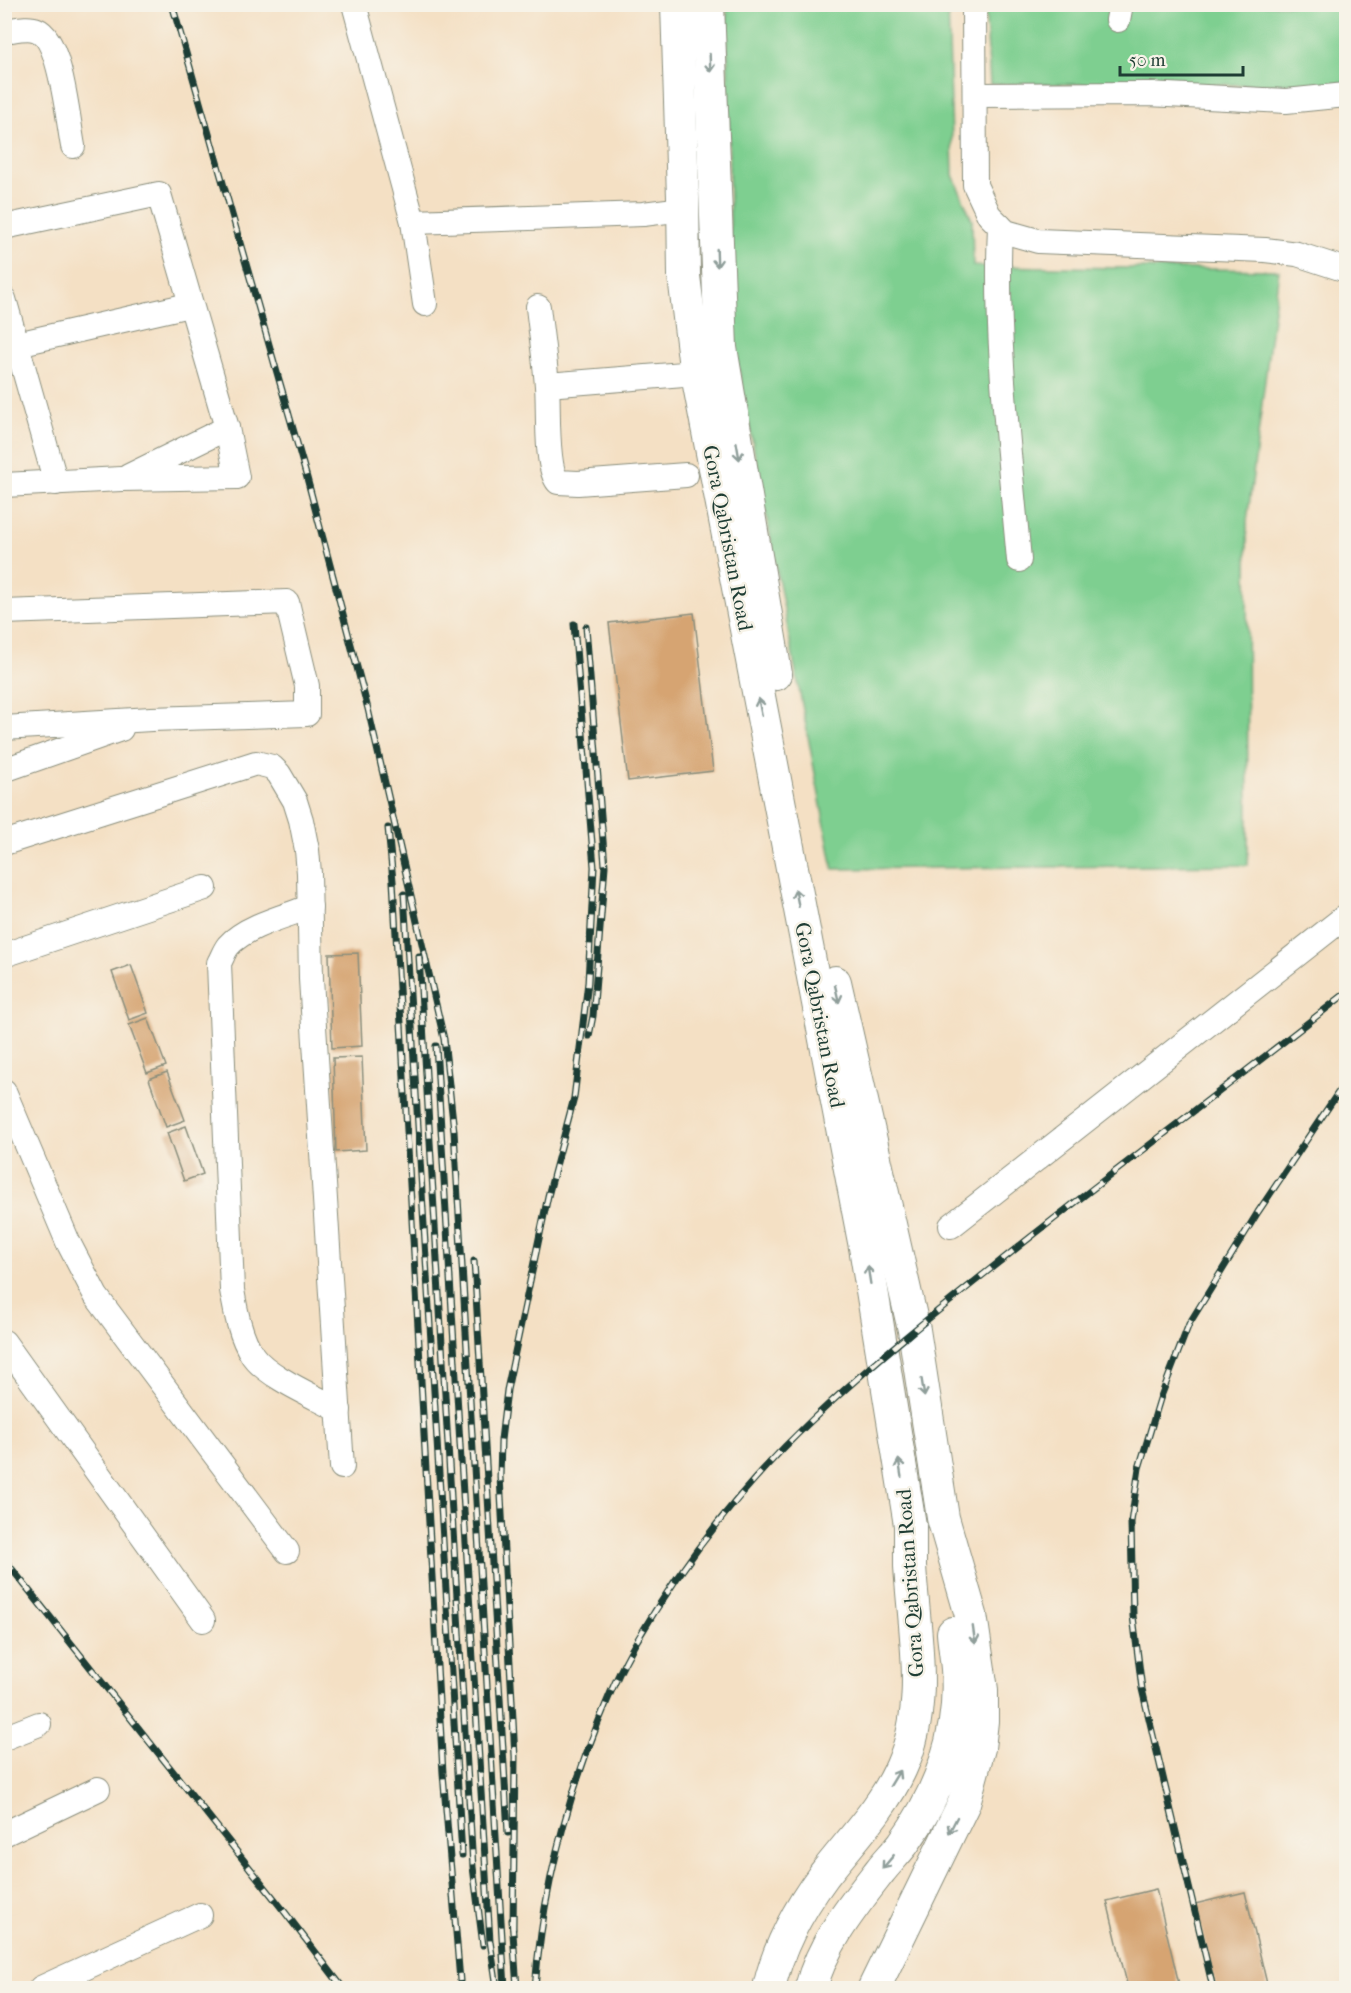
<svg xmlns="http://www.w3.org/2000/svg" width="1351" height="1993" viewBox="0 0 1351 1993" font-family="'IM FELL French Canon',serif">
  <style>
    .green { fill: #7ecf90; stroke: #4e8662; stroke-width: 1.5 }
    .building { fill: #d6a472 }
    .lines { fill: none; stroke-linecap: round; stroke-linejoin: round }
    .minor-casing { stroke: #8a8e7c; stroke-width: 26 }
    .major-casing { stroke: #8a8e7c; stroke-width: 34 }
    .minor { stroke: #fff; stroke-width: 24 }
    .major { stroke: #fff; stroke-width: 32 }
    .rail-casing { stroke: #1f3d34; stroke-width: 7 }
    .rail { stroke: #f7f3e8; stroke-width: 4.5; stroke-dasharray: 14; stroke-linecap: butt }
    .oneway { stroke: #8f9e9a }
    .labels { text-anchor: middle; stroke-width: 5; stroke-linejoin: round; paint-order: stroke }
    .street-label { font-size: 21px; fill: #1f3d34; stroke: #f7f3e8 }
  </style>
  <rect width="100%" height="100%" fill="#f7f3e8"/>
  <filter id="ink" filterUnits="userSpaceOnUse"><feTurbulence type="fractalNoise" baseFrequency=".0167" numOctaves="2"/><feDisplacementMap in="SourceGraphic" scale="12" xChannelSelector="R" yChannelSelector="G"/><feConvolveMatrix kernelMatrix="1 2 1 2 8 2 1 2 1" color-interpolation-filters="sRGB"/></filter>
  <filter id="wash" filterUnits="userSpaceOnUse"><feTurbulence type="fractalNoise" baseFrequency=".008" numOctaves="4" result="noise"/><feDisplacementMap in="SourceGraphic" scale="24" xChannelSelector="R" yChannelSelector="G"/><feGaussianBlur stdDeviation="1.35" result="paint"/><feColorMatrix in="noise" values="0 0 0 0 0 0 0 0 0 0 0 0 0 0 0 0 0 1.4 0 .05"/><feComposite in="paint" operator="in"/></filter>
  <g filter="url(#wash)">
    <rect width="100%" height="100%" fill="#f4e0c4"/>
    <g class="green">
      <polygon points="727,5 948,5 953,175 972,220 973,266 1279,270 1247,522 1248,865 833,869 735,349 730,229"/>
      <polygon points="985,5 1346,5 1346,82 1333,85 990,84"/>
    </g>
    <g id="blocks">
      <g class="building">
        <polygon points="694,613 713,771 628,781 609,623"/>
        <polygon points="358,953 362,1046 332,1048 329,954"/>
        <polygon points="131,965 148,1013 129,1020 112,972"/>
        <polygon points="148,1018 166,1066 147,1073 129,1025"/>
        <polygon points="362,1057 366,1150 336,1152 333,1058"/>
        <polygon points="167,1072 185,1120 166,1127 149,1079"/>
        <polygon points="186,1126 203,1174 184,1181 167,1133"/>
        <polygon points="1156,1889 1180,1988 1128,1988 1107,1901"/>
        <polygon points="1245,1892 1268,1988 1216,1988 1195,1904"/>
      </g>
    </g>
  </g>
  <g filter="url(#ink)">
    <use href="#blocks" fill-opacity="0" stroke="#8a8e7c" stroke-width="1.5"/>
    <g class="lines">
      <g class="minor-casing">
        <g id="minor">
          <polyline points="354,4 413,222 425,304"/>
          <polyline points="974,4 975,185 989,215 1006,232 1038,241 1265,250 1297,254 1346,270"/>
          <polyline points="1118,20 1121,4"/>
          <path d="M4 31C14 30 28 26 37 30 61 39 68 121 73 146"/>
          <polyline points="975,95 1148,94 1286,101 1346,95"/>
          <polyline points="413,222 643,214 683,209"/>
          <path d="M1000 226C995 338 1009 449 1019 560"/>
          <polyline points="4,227 159,194 227,428 237,477 121,479 4,485"/>
          <polyline points="4,299 56,483"/>
          <path d="M538 307C541 333 545 360 547 386 549 407 545 467 558 482L578 483 686 475"/>
          <polyline points="4,347 189,305"/>
          <polyline points="547,385 696,373"/>
          <polyline points="129,476 227,428"/>
          <polyline points="4,612 287,602 307,686 307,714 151,719 4,728"/>
          <polyline points="4,770 121,729"/>
          <polyline points="4,843 256,763 272,767 279,774 295,801 301,820 307,850 309,873 311,979 342,1467"/>
          <path d="M310 907C286 916 245 926 228 946 224 951 222 958 219 963L232 1290C236 1313 240 1336 253 1356 268 1377 316 1397 339 1410"/>
          <polyline points="4,955 205,888"/>
          <polyline points="4,1091 68,1242 96,1296 287,1551"/>
          <polyline points="951,1226 1346,916"/>
          <polyline points="4,1342 203,1620"/>
          <polyline points="4,1738 39,1724"/>
          <polyline points="4,1834 98,1789"/>
          <polyline points="41,1988 200,1915"/>
        </g>
      </g>
      <g class="major-casing">
        <g id="major">
          <path d="M677 4 683 198 684 276 694 359 865 1247 910 1525C910 1539 910 1553 910 1566 914 1634 930 1704 901 1768 883 1808 851 1840 824 1875 799 1909 778 1947 769 1988"/>
          <polyline points="708,4 721,348 776,674"/>
          <polyline points="835,982 914,1330 943,1518 971,1615 982,1690 982,1721 979,1748 964,1803 874,1988"/>
          <path d="M811 1988C822 1944 852 1907 880 1871 887 1862 896 1853 903 1844 940 1793 962 1732 957 1669 956 1657 954 1645 953 1633"/>
        </g>
      </g>
      <use href="#minor" class="minor"/>
      <use href="#major" class="major"/>
      <g class="rail-casing">
        <g id="rail">
          <polyline points="172,4 307,478 368,709 444,1039 454,1131 505,1988"/>
          <polyline points="586,627 605,866 593,1016 589,1036"/>
          <polyline points="388,828 393,881 443,1773 460,1981"/>
          <polyline points="404,894 462,1855"/>
          <polyline points="419,956 473,1867 483,1945"/>
          <polyline points="436,1046 490,1941 497,1988"/>
          <polyline points="474,1261 508,1833"/>
          <polyline points="4,1559 284,1911 343,1988"/>
          <polyline points="512,1920 517,1988"/>
          <polyline points="513,1929 515,1757 500,1477 501,1440 507,1390 548,1196 574,1098 588,982 594,867 574,624"/>
          <path d="M535 1988C542 1897 564 1808 598 1723 609 1696 620 1669 635 1644 683 1562 744 1484 813 1419 876 1359 945 1305 1013 1251 1123 1164 1236 1080 1346 993"/>
          <polyline points="1213,1988 1142,1689 1133,1616 1131,1522 1139,1468 1160,1399 1189,1324 1258,1212 1346,1081"/>
        </g>
      </g>
      <use href="#rail" class="rail"/>
    </g>
    <defs><path id="oneway-shaft" d="M-6 0H5M1.5-3L5.5 0L1.5 3" fill="none" stroke-width="1.6" stroke-linecap="round" stroke-linejoin="round" transform="scale(1.5)"/></defs>
    <g class="oneway">
      <use href="#oneway-shaft" transform="translate(710 63) rotate(88)"/>
      <use href="#oneway-shaft" transform="translate(717 258) rotate(88)"/>
      <use href="#oneway-shaft" transform="translate(738 451) rotate(80)"/>
      <use href="#oneway-shaft" transform="translate(760 707) rotate(-101)"/>
      <use href="#oneway-shaft" transform="translate(797 898) rotate(-101)"/>
      <use href="#oneway-shaft" transform="translate(837 994) rotate(77)"/>
      <use href="#oneway-shaft" transform="translate(869 1275) rotate(-99)"/>
      <use href="#oneway-shaft" transform="translate(923 1388) rotate(81)"/>
      <use href="#oneway-shaft" transform="translate(900 1468) rotate(-99)"/>
      <use href="#oneway-shaft" transform="translate(974 1635) rotate(82)"/>
      <use href="#oneway-shaft" transform="translate(895 1778) rotate(-59)"/>
      <use href="#oneway-shaft" transform="translate(953 1825) rotate(117)"/>
      <use href="#oneway-shaft" transform="translate(888 1862) rotate(130)"/>
    </g>
  </g>
  <g class="labels">
    <g class="street-label">
      <text transform="translate(728 538) rotate(79)" y="7">Gora Qabristan Road</text>
      <text transform="translate(820 1015) rotate(79)" y="7">Gora Qabristan Road</text>
      <text transform="translate(910 1583) rotate(-94)" y="7">Gora Qabristan Road</text>
    </g>
  </g>
  <rect width="1351" height="1993" fill="none" stroke="#f7f3e8" stroke-width="24"/>
  <path d="M1120 66v9h123v-9" fill="none" stroke="#1f3d34" stroke-width="3"/>
  <text x="1129" y="66" font-size="18" fill="#1f3d34" stroke="#f7f3e8" stroke-width="4.5" paint-order="stroke">50 m</text>
</svg>
